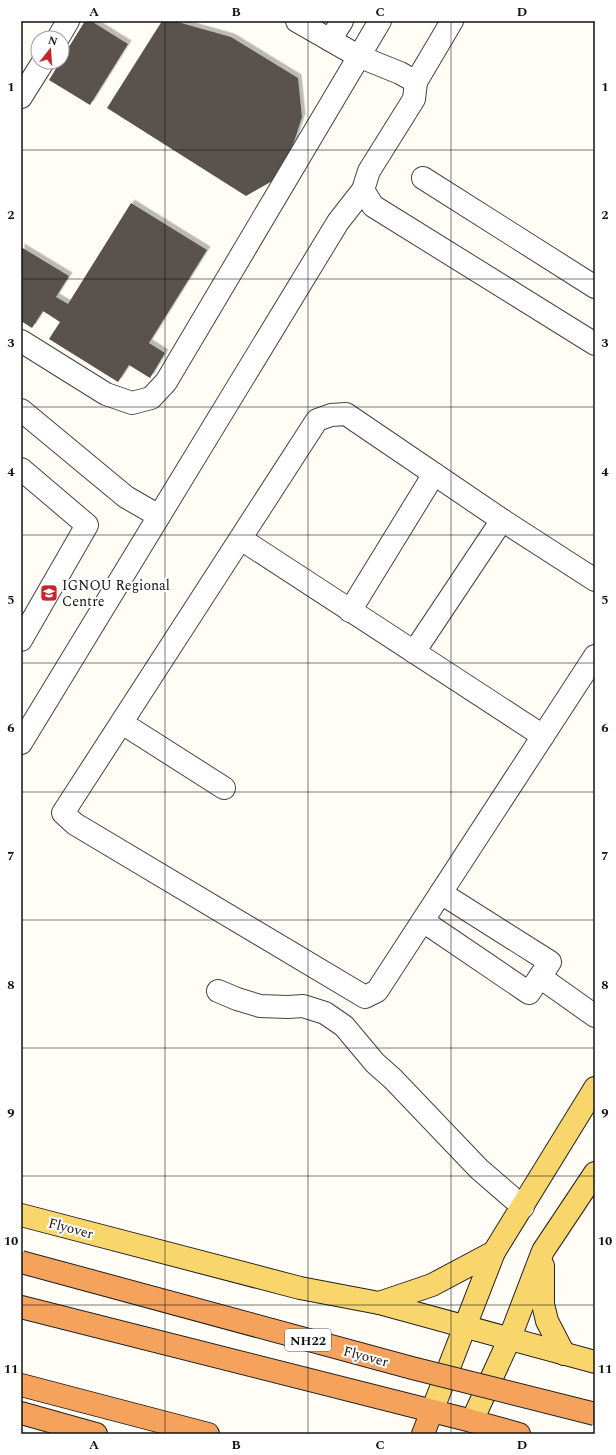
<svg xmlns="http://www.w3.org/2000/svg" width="616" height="1455" viewBox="0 0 616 1455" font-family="Spectral,serif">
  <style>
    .building { fill: #5a524d; filter: url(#shadow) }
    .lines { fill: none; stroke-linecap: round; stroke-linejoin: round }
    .minor-casing { stroke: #444; stroke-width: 24 }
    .major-casing { stroke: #222; stroke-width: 24 }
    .highway-casing { stroke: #222; stroke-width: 24 }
    .minor { stroke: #fff; stroke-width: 22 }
    .major { stroke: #f9d66b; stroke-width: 22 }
    .highway { stroke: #f5a25d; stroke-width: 22 }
    .highway-bridge-casing { stroke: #222; stroke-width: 24; stroke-linecap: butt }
    .highway-bridge { stroke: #f5a25d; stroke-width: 22 }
    .grid { fill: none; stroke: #111; stroke-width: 1; stroke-opacity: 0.55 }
    .labels { text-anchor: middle; stroke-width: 4; stroke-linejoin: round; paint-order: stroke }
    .shield { fill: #fff; stroke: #585858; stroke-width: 1 }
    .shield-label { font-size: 13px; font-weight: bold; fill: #111 }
    .poi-label { font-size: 14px; fill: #111; stroke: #fff; text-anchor: start }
    .street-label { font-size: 14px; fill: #111; stroke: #fff }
    .neatline { fill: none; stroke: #111; stroke-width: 1.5 }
    .grid-label { font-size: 13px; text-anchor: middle; font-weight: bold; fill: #111 }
  </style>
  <defs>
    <filter id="shadow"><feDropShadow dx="3.5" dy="-3.5" stdDeviation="0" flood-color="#0004"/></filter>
  </defs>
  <rect width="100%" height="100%" fill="#fffdf5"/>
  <g class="building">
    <polygon points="85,21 91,21 128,44 90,105 49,80 60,62 62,62 62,58"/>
    <polygon points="162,21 174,21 231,37 298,78 302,117 290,154 274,180 246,196 107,108"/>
    <polygon points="131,203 207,250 149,343 165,353 150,378 129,365 118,382 49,339 60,322 43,311 32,328 21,321 21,247 69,276 56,297 68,304"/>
  </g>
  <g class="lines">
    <g class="minor-casing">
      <g id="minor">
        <polyline points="297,21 358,56 400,73 416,82 414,99 369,171 363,190 373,206 595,344"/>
        <polyline points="58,38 68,21"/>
        <polyline points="330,40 342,21"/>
        <polyline points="416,82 452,21"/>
        <polyline points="21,97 43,62"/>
        <polyline points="423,178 595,287"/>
        <polyline points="21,341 106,394 132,403 151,398 166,382 380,21"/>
        <polyline points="21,410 126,497 159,516"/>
        <polyline points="21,469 87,525 21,640"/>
        <polyline points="241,539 543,736"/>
        <polyline points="595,580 502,520 346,414 331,415 317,420 63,813 75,824 365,997 377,991 595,656"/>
        <polyline points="350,611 434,474"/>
        <polyline points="414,652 502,520"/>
        <polyline points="122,723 224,788"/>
        <polyline points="21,743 338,222 363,190"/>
        <polyline points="423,921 529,993 550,962 441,893"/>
        <polyline points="540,977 595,1016"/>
        <polyline points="218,991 237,999 260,1006 288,1007 303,1006 325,1013 344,1026 375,1063 393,1079 479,1169 523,1207"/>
      </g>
    </g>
    <g class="major-casing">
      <g id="major">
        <polyline points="21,1215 300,1288 379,1303 595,1362"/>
        <polyline points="543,1266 543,1304 547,1321 564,1354"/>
        <polyline points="379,1303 432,1285 494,1252"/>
        <polyline points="432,1411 494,1252 595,1088"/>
        <polyline points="472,1421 509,1340 543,1251 595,1173"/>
      </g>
    </g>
    <g class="highway-casing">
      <g id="highway">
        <polyline points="21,1307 472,1421 519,1434"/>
        <polyline points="21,1385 208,1434"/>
        <polyline points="21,1413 96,1434"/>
        <polyline points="423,1434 432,1411"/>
      </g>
    </g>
    <use href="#minor" class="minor"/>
    <use href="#major" class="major"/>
    <use href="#highway" class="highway"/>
    <g class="highway-bridge-casing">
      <polyline id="highway-bridge" points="21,1262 412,1368 595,1414"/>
    </g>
    <use href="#highway-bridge" class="highway-bridge"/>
  </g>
  <path class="grid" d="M165 21V1434M308 21V1434M451 21V1434M21 150H595M21 279H595M21 407H595M21 535H595M21 663H595M21 792H595M21 920H595M21 1048H595M21 1176H595M21 1305H595"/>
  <defs>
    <g id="university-square" transform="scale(0.9)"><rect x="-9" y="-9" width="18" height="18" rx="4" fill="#c4262e" stroke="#fff"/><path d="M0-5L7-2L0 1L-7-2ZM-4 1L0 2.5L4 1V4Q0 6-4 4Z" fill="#fff"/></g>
  </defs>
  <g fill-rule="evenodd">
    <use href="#university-square" x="49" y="593"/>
  </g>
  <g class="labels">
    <rect class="shield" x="285" y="1329" width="46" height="22" rx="3"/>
    <g class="shield-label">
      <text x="308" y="1345">NH22</text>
    </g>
    <g class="poi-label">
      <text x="62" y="590">IGNOU Regional<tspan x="62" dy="16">Centre</tspan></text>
    </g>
    <g class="street-label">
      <text transform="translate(71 1228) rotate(15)" y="5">Flyover</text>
      <text transform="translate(366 1356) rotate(15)" y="5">Flyover</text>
    </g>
  </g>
  <rect width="616" height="1455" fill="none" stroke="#ffffff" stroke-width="44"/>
  <g transform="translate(50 50) rotate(17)"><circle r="19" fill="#ffffff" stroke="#a0a0a0"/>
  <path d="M0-3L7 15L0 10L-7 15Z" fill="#c4262e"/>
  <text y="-6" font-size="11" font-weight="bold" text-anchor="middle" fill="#111111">N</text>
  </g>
  <rect x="22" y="22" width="572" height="1411" class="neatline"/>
  <g class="grid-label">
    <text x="94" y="16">A</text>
    <text x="236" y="16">B</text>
    <text x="380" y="16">C</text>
    <text x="522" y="16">D</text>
    <text x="11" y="91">1</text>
    <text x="605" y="91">1</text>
    <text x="11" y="219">2</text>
    <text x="605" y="219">2</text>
    <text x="11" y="347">3</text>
    <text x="605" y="347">3</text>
    <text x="11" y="476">4</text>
    <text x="605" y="476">4</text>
    <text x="11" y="604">5</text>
    <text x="605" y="604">5</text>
    <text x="11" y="732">6</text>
    <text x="605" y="732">6</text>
    <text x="11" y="860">7</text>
    <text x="605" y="860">7</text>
    <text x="11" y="989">8</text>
    <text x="605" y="989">8</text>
    <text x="11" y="1117">9</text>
    <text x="605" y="1117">9</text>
    <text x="11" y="1245">10</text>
    <text x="605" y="1245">10</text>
    <text x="11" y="1373">11</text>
    <text x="605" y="1373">11</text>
    <text x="94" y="1449">A</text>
    <text x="236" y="1449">B</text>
    <text x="380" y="1449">C</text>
    <text x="522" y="1449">D</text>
  </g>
</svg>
